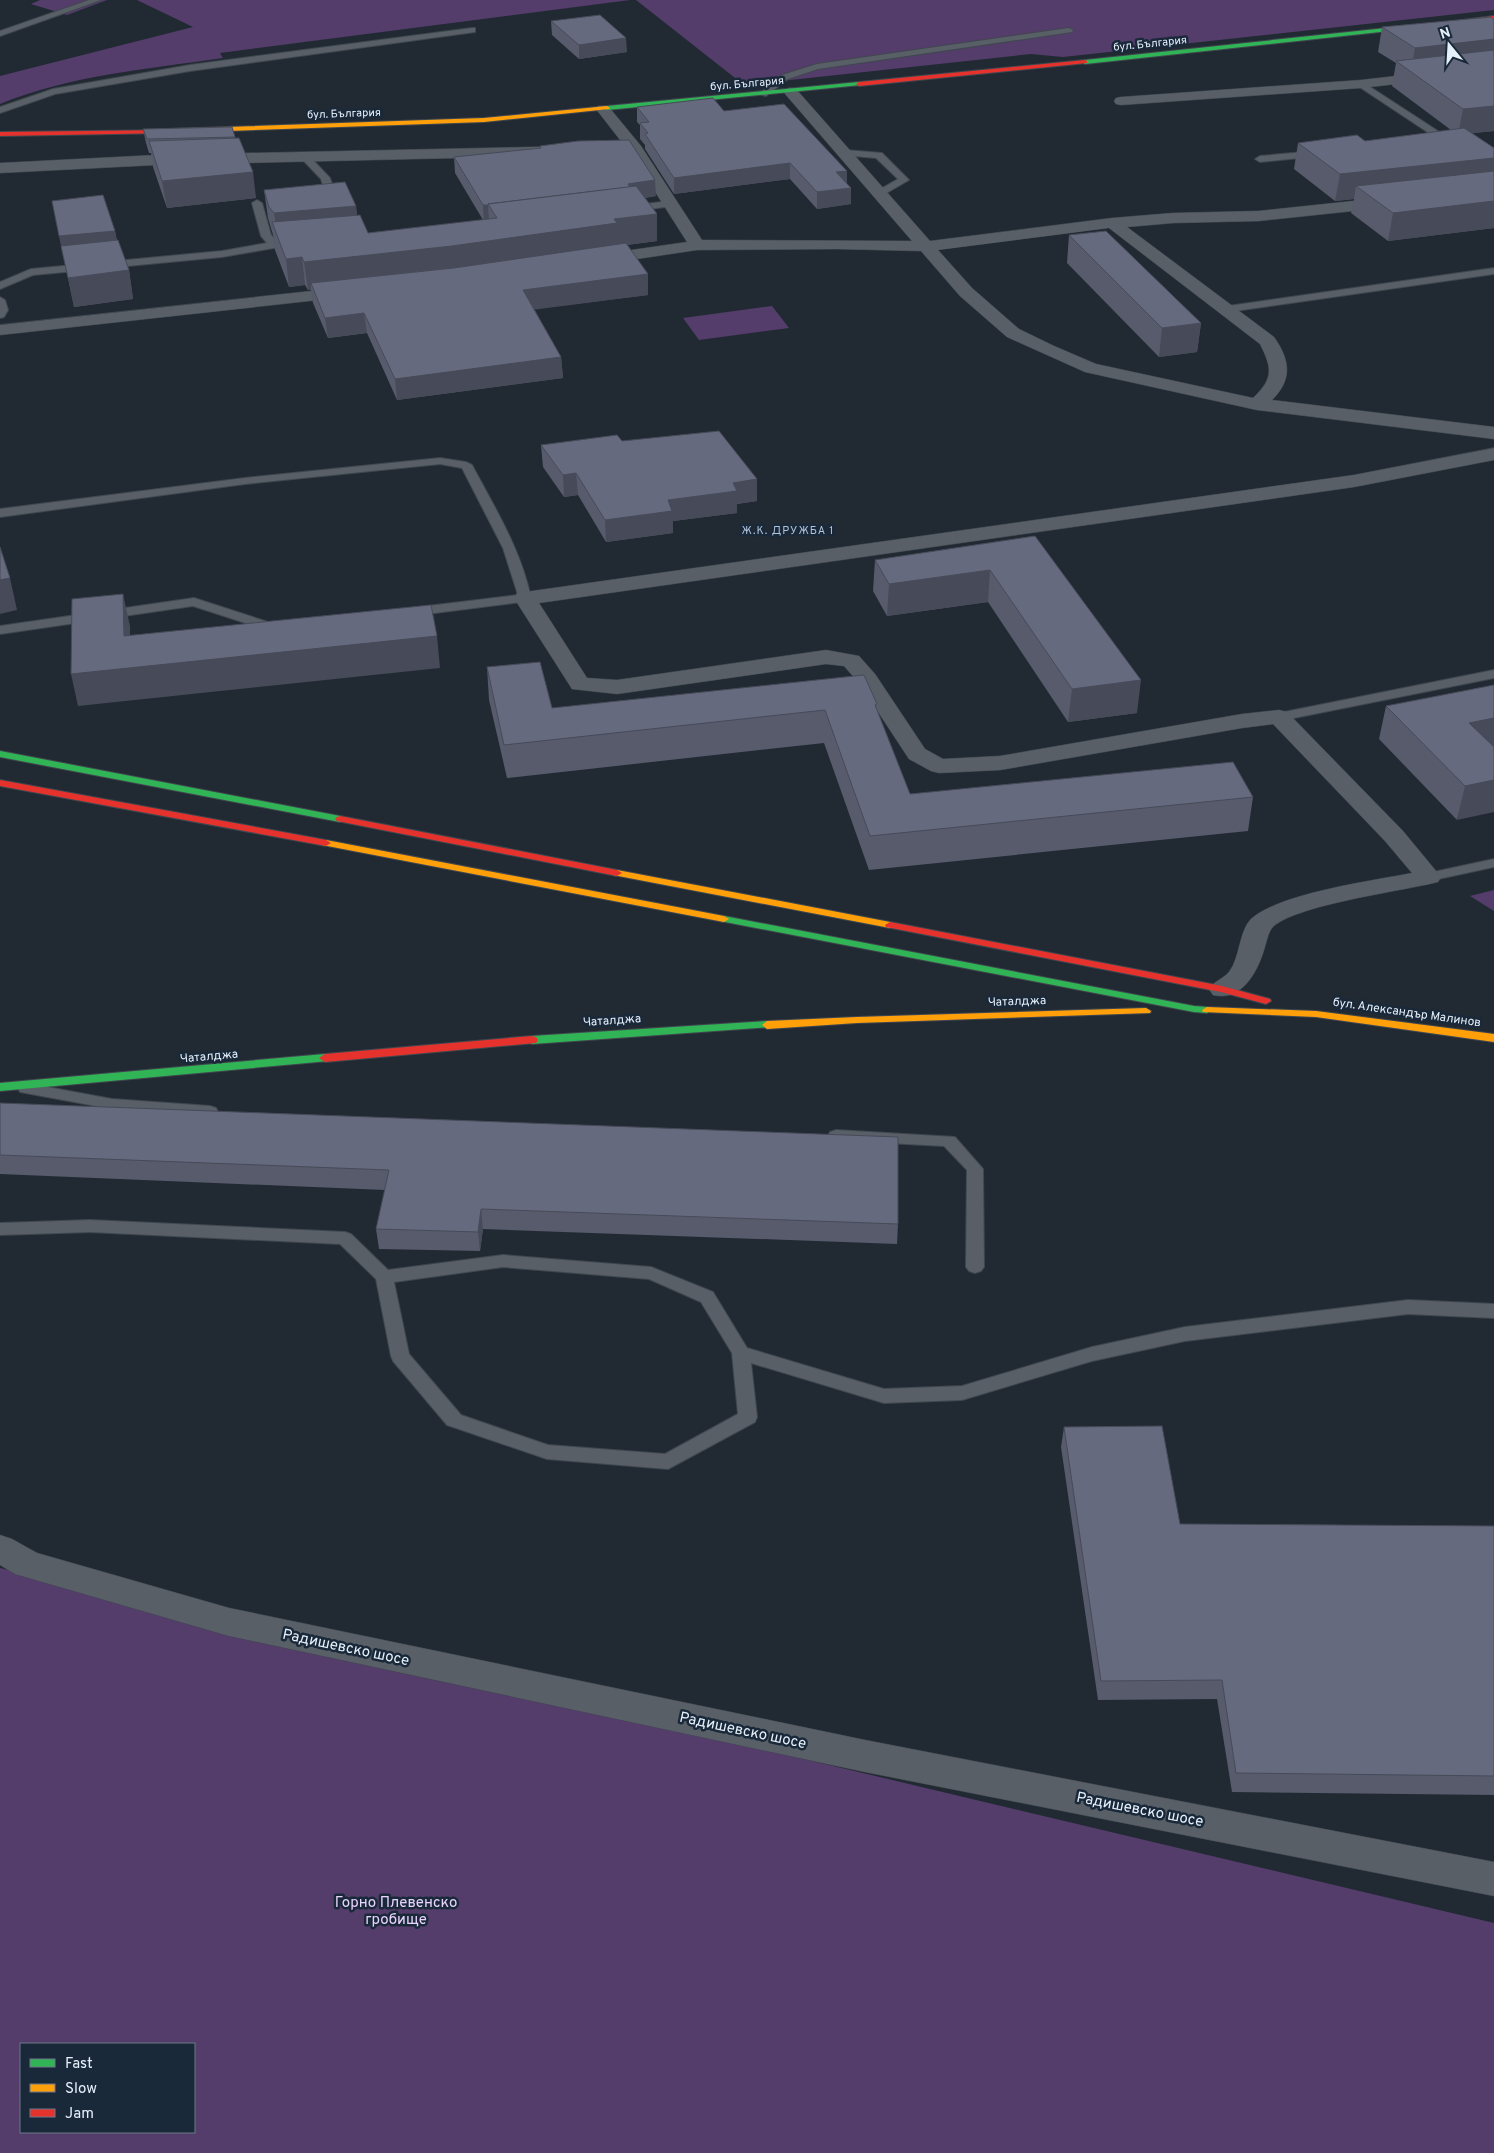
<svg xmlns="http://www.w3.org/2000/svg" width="1494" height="2153" viewBox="0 0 1494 2153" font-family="Overpass,sans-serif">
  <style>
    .green { fill: #543d6b; fill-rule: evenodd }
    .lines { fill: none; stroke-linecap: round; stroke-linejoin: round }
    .lane-casing { stroke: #40474f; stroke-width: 2 }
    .street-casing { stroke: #40474f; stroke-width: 1 }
    .fast-casing { stroke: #40474f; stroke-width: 2 }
    .slow-casing { stroke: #40474f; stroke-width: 2 }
    .jam-casing { stroke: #40474f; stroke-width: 2 }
    .lane { fill: #585f66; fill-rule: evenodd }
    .street { fill: #585f66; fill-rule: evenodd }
    .fast { fill: #30b455; fill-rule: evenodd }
    .slow { fill: #ff9f0a; fill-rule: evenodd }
    .jam { fill: #e5322d; fill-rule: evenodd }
    .wall { fill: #575b6c }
    .shaded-wall { fill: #474a58 }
    .building { fill: #656a7e; stroke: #474a58 }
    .labels { text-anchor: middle; stroke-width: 5; stroke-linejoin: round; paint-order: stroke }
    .far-street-label { font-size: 11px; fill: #e6f0fb; stroke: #1a293a }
    .far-neighbourhood-label { font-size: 11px; letter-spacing: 1px; fill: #b1c4db; stroke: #1a293a }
    .street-label { font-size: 12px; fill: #e6f0fb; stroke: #1a293a }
    .near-street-label { font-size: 15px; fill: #e6f0fb; stroke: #1a293a }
    .near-park-label { font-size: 15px; fill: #e8d3fd; stroke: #1a293a }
  </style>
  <rect width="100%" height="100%" fill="#212a33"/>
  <g class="green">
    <polygon points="40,0 107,0 67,15 31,4"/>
    <path d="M137 0H630L220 53 223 58C149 69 70 75 0 104V76L193 27Z"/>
    <polygon points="636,0 1494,0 1494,10 1063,57 1031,54 744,85"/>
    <polygon points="772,306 789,328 699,340 683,318"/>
    <polygon points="1494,890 1494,911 1470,896"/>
    <path d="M0 1568 1494 1923V2153H0ZM21 2044H194V2132H21Z"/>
  </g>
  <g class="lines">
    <g class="lane-casing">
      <g id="lane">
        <polygon points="89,0 101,0 0,36 0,31"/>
        <polygon points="472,28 475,28 475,32 190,71 55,94 0,113 0,107 53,89 190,65"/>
        <polygon points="1069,28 1073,30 1072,32 818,69 788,79 766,96 759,94 782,75 817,64"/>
        <polygon points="1361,81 1444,135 1449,141 1447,143 1435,145 1433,143 1438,139 1358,86 1358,82"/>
        <polygon points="845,150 882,153 909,180 883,195 877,195 877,191 898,179 876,158 842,155 840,153"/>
        <polygon points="1316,151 1319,152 1319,156 1260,162 1255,159 1260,156"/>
        <polygon points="306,155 309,156 330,178 337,199 335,201 329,201 327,199 321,179 301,158"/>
        <polygon points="257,200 262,203 271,235 277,242 297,241 302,244 300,246 274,248 222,257 33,275 0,289 0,282 31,269 222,251 267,243 261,236 252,203"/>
        <polygon points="669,201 672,202 672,206 629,212 624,209 629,206"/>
        <polygon points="1494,268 1494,274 1228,312 1223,309 1228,306"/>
        <polygon points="0,297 5,300 8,310 4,317 0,318"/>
        <path d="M440 458 466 462 472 465C495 508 521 550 531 598L529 601 411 616 405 612 411 608 518 595 503 548 462 468 440 464 245 484 0 517V509L245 478Z"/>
        <polygon points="194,598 268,622 282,623 283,626 277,630 267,630 193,606 0,634 0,626"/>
        <polygon points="1494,670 1494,678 1279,721 1272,717 1279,713"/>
        <polygon points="1494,859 1494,867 1429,881 1424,880 1422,877 1424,874"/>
        <polygon points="26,1083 112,1099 210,1106 216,1108 218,1112 216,1116 210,1118 112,1109 20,1092 18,1088 20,1084"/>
        <polygon points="836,1130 955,1137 983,1169 984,1267 981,1271 975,1273 969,1271 966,1267 967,1170 944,1146 830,1140 828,1136 830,1132"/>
        <path d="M90 1220 345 1232 351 1234 388 1270 503 1255 651 1267 713 1292 747 1348 884 1389 962 1386 1092 1347 1185 1327 1408 1300 1494 1304V1318L1408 1314 1185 1341 1092 1361 962 1400 884 1403 751 1363 757 1417 755 1422 668 1469 547 1459 447 1425 393 1361 391 1356 376 1279 340 1244 90 1232 0 1235V1223ZM503 1267 649 1279 701 1302 732 1353 738 1414 665 1454 548 1445 461 1415 409 1354 394 1282Z"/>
      </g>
    </g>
    <g class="street-casing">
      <g id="street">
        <polygon points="1494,65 1494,73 1361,88 1121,105 1116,104 1114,101 1116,98 1121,97 1361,80"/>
        <path d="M791 88 796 89 930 241 1112 218 1173 213 1259 211 1391 197 1397 199 1399 202 1397 205 1391 207 1259 221 1173 223 1127 227 1274 337C1290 360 1293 379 1272 400L1494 427V439L1257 410 1085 372 1007 337 960 296 921 251 838 249 697 250 597 265 591 264 589 260 591 256 597 255 687 242 631 154 156 165 0 173V163L156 155 624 145 596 109 598 106H608L641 146 702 240 912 241 786 95 784 92 786 89ZM1109 228 1260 344C1272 368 1274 378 1253 398L1096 364 1054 346 1019 329 972 288 938 250Z"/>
        <polygon points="349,287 355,288 358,292 355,296 0,335 0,325"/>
        <path d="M1494 448V460L1354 487 539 603 587 678 617 680 826 650 859 656 875 674 925 749 943 759 1000 756 1242 714 1279 710 1287 712 1403 831 1441 877 1438 882C1403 891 1293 905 1272 928 1268 933 1266 944 1264 950 1257 973 1241 1002 1213 995L1209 989C1214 981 1223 979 1229 972 1240 958 1239 931 1251 919 1280 893 1372 881 1412 873L1385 841 1273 724 1242 728 1000 770 939 773 931 771 909 759 859 683 844 666 826 664 617 694 572 689 514 598 517 593 525 592 1354 475Z"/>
        <polygon points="0,1535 12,1539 37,1553 229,1608 865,1740 1494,1862 1494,1896 865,1772 229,1636 15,1574 0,1565"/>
      </g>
    </g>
    <g class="fast-casing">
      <g id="fast">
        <polygon points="1396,27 1398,30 1085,64 1082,62 1085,60"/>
        <polygon points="859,82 862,84 861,85 607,110 604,108 607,106"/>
        <polygon points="0,751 340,816 345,819 340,822 0,757"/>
        <polygon points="724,916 1194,1006 1207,1007 1212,1010 1207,1013 1194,1012 720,921 719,919"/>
        <polygon points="767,1021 771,1023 772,1025 771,1027 532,1044 526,1040 532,1036"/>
        <polygon points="325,1054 331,1058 329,1061 0,1091 0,1083"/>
      </g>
    </g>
    <g class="slow-casing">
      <g id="slow">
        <polygon points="607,106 610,108 609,109 484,122 171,133 168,131 171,129 484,118"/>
        <polygon points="326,840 724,916 729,919 724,922 322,845 321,843"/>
        <polygon points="617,870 890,922 895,925 890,928 613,875 612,873 613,871"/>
        <polygon points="1207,1007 1316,1011 1494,1034 1494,1042 1316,1017 1203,1012 1202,1010"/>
        <polygon points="1146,1008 1151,1011 1150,1013 857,1023 767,1029 762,1025 767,1021 857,1017"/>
      </g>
    </g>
    <g class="jam-casing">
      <g id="jam">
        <polygon points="1494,16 1494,20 1396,31 1393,29"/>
        <polygon points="1085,60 1087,61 1087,63 859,86 856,84 859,82"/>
        <polygon points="173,130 174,131 171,133 0,136 0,132"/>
        <polygon points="0,780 326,840 331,843 326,846 0,786"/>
        <polygon points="340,816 617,870 622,873 617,876 337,821 335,819 337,817"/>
        <polygon points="890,922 1222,986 1270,999 1271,1001 1266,1004 1221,992 886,927 885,925"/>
        <polygon points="532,1036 536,1037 538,1040 536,1043 325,1062 319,1058 325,1054"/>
      </g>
    </g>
    <use href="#lane" class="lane"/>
    <use href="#street" class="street"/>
    <use href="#fast" class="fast"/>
    <use href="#slow" class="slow"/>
    <use href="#jam" class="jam"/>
  </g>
  <g class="wall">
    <polygon points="1491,17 1494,131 1472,133 1494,148 1494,228 1388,241 1351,213 1354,199 1335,201 1294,169 1298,143 1365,141 1451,130 1392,86 1396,63 1378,52 1382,27"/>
    <polygon points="551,21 627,52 579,59 552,35"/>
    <polygon points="637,107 724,111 847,171 847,184 851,188 851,204 817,209 790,179 674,194 645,149 645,145 640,139 640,125 637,122"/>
    <polygon points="143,129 235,137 256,198 167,208 153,167 151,153 149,153 146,143"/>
    <polygon points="540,146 656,196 645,198 657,214 657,241 627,245 648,295 534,309 561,357 563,378 397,400 367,333 328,338 313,303 311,290 308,290 305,285 289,287 275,250 273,235 268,218 264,190 356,206 357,216 368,233 483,220 455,173 454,157 540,148"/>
    <polygon points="52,201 115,231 117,241 129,270 133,299 74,307"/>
    <polygon points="1069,235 1201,323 1197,352 1159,357 1067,263"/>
    <polygon points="622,441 757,501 737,504 737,513 673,521 673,533 606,542 578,495 564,497 543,467 541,445"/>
    <polygon points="1035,536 1137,713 1068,722 988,602 887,616 873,591 875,560"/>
    <polygon points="487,667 552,708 877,704 877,710 910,794 1253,797 1248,831 869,870 824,743 507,778 489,700"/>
    <polygon points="1494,685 1457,820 1379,739 1386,706"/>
    <polygon points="0,1103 898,1224 897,1244 483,1229 480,1251 379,1249 376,1229 385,1190 0,1174"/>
    <polygon points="1064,1427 1180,1524 1494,1526 1494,1795 1232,1792 1217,1699 1098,1700 1061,1447"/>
  </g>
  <g class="shaded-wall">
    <polygon points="626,38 627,52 579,59 579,45"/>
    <polygon points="1494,39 1494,64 1411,72 1415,48"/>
    <polygon points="1494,106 1494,131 1458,135 1463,109"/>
    <polygon points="1494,158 1494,184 1356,186 1354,199 1335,201 1340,174"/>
    <polygon points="790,163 790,179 674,194 674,178"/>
    <polygon points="847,171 847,187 836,172"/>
    <polygon points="253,172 256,198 167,208 162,181"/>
    <polygon points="655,180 656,196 631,200 628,184"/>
    <polygon points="851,188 851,204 817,209 817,192"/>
    <polygon points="1494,201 1494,228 1388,241 1393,213"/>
    <polygon points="483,205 488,205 489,221 484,222"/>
    <polygon points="356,206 359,234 278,238 274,213"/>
    <polygon points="657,214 657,241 618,246 618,250 311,283 311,290 308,290 304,262 614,219"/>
    <polygon points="115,231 120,259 61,246 65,264 59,236"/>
    <polygon points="302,257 305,285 289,287 286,259"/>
    <polygon points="129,270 133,299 74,307 68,278"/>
    <polygon points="648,274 648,295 524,311 523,290"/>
    <polygon points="364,313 367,333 328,338 325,318"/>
    <polygon points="1201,323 1197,352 1159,357 1162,328"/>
    <polygon points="561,357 563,378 397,400 395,379"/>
    <polygon points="576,473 578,495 564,497 563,475"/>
    <polygon points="757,479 757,501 737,504 737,513 673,521 673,533 606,542 605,520 668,500 733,483"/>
    <polygon points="990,570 988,602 887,616 889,584"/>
    <polygon points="10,578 17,610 0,614 0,580"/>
    <polygon points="123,594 130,626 130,667 437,636 440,668 78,706 71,674 124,636"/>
    <polygon points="1141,680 1137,713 1068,722 1072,689"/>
    <polygon points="1494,718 1494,749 1469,723"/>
    <polygon points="1494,780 1494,812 1457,820 1465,786"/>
    <polygon points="481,1209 483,1229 480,1251 478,1232"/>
  </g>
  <g class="building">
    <polygon points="600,15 626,38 579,45 551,21"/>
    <polygon points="1491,17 1494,20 1494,39 1415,48 1382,27"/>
    <polygon points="1494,50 1494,106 1463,109 1396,61"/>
    <polygon points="713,98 724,111 784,104 847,171 836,172 851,188 817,192 790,163 674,178 645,134 648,133 640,123 649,122 637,107"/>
    <polygon points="232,127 235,137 147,139 143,129"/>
    <polygon points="1464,128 1494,148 1494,158 1340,174 1298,143 1357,135 1365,141"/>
    <polygon points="239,138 253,172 162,181 149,141"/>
    <polygon points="629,140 655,180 628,184 630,187 488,204 489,205 483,205 454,157 541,148 540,146 578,141"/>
    <polygon points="1494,171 1494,201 1393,213 1356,186"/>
    <polygon points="345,182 356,206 274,213 269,207 264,190"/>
    <polygon points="636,186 657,214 614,219 617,223 452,246 304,262 302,257 286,259 272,222 360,215 368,233 497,218 488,204"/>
    <polygon points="103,195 115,231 59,236 52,201"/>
    <polygon points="1106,231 1201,323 1162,328 1069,235"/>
    <polygon points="118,240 129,270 68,278 61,246"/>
    <polygon points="626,243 648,274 523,290 561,357 395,379 364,313 325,318 311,283 454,268"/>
    <polygon points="719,431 757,479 733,483 737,491 668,500 672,511 605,520 576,473 563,475 541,445 617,435 622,441"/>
    <polygon points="1035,536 1141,680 1072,689 990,570 889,584 875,560"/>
    <polygon points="0,547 10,578 0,580"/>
    <polygon points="123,594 124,636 431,605 437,636 71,674 72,599"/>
    <polygon points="540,662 552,708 864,675 877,704 875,705 910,794 1233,762 1253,797 870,836 825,710 504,745 487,667"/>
    <polygon points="1494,685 1494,718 1469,723 1494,747 1494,780 1465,786 1386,706"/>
    <polygon points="0,1103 898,1137 898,1224 481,1209 478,1232 376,1229 389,1170 0,1155"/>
    <polygon points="1162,1426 1180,1524 1494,1526 1494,1776 1236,1773 1222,1680 1101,1681 1064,1427"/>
  </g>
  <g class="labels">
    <g class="far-street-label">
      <text transform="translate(1150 43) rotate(-6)" y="4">бул. България</text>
      <text transform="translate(747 83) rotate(-5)" y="4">бул. България</text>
      <text transform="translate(344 113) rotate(-2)" y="4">бул. България</text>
    </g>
    <g class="far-neighbourhood-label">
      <text x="788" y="534">Ж.К. ДРУЖБА 1</text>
    </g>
    <g class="street-label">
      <text transform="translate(1017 1001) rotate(-2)" y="4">Чаталджа</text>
      <text transform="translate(1407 1012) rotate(8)" y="4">бул. Александър Малинов</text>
      <text transform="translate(612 1020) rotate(-4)" y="4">Чаталджа</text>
      <text transform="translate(209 1056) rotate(-5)" y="4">Чаталджа</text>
    </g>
    <g class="near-street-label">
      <text transform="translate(346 1647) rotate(12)" y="5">Радишевско шосе</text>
      <text transform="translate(743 1730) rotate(12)" y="5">Радишевско шосе</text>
      <text transform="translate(1140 1809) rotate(11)" y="5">Радишевско шосе</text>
    </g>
    <g class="near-park-label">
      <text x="396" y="1907">Горно Плевенско<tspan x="396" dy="17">гробище</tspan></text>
    </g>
  </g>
  <rect x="20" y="2043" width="175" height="90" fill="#1a293a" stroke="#6c7987"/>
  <rect x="30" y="2059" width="25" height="8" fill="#30b455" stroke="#6c7987"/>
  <text x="65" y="2068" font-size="15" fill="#e6f0fb">Fast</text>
  <rect x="30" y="2084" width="25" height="8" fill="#ff9f0a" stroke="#6c7987"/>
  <text x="65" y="2093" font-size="15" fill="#e6f0fb">Slow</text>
  <rect x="30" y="2109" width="25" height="8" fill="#e5322d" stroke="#6c7987"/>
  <text x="65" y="2118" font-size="15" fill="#e6f0fb">Jam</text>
  <g transform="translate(1449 45) rotate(342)" stroke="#1a293a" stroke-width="4" paint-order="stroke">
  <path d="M0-4L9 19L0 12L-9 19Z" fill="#e6f0fb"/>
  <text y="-8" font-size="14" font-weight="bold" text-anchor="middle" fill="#e6f0fb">N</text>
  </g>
</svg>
